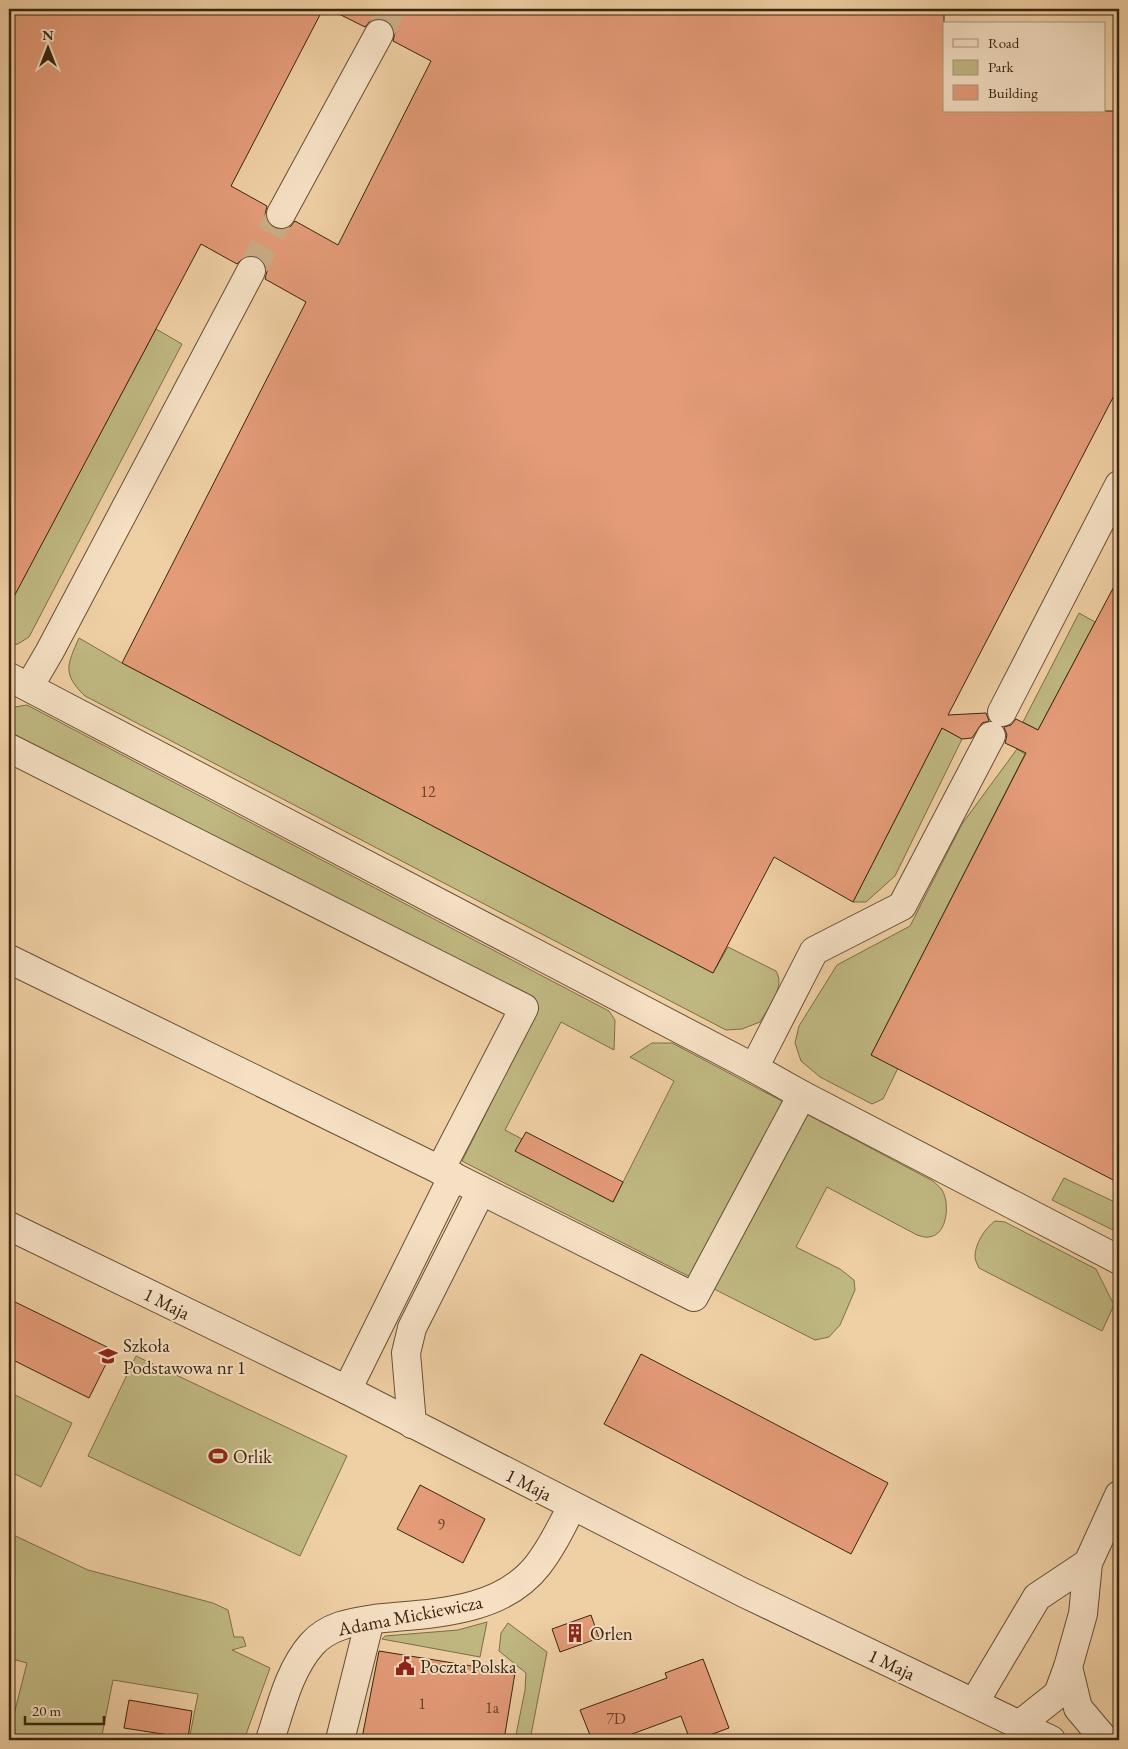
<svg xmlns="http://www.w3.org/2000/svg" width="1128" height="1749" viewBox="0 0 1128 1749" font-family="'EB Garamond',serif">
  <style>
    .green { fill: #c0b881; stroke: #7e6e48 }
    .building { fill: #e49b78; stroke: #3b2510 }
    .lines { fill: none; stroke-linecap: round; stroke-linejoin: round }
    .minor-tunnel { stroke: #cbad86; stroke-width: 28; stroke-dasharray: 28 14; stroke-linecap: butt }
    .minor-casing { stroke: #685035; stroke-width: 30 }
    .minor { stroke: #f5e0c4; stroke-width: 28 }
    .labels { text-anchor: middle; stroke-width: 4; stroke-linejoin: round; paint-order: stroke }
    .number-label { font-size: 16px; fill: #65422a }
    .street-label { font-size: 19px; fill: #3b2510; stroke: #f5e0c4 }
    .poi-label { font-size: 19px; fill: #3b2510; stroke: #f5e0c4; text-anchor: start }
  </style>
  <rect width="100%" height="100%" fill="#efcfa4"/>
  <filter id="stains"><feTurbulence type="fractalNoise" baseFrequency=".004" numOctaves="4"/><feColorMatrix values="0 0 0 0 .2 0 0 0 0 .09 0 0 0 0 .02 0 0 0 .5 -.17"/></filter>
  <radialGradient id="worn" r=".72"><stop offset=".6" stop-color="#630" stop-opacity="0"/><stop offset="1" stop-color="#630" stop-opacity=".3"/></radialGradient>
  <g class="green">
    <polygon points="156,329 182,344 29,637 18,644 9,645 9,605"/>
    <polygon points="1079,613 1095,622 1038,730 1023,722"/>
    <path d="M79 638 122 663 713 973 728 947 776 971C786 986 768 1008 760 1022L742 1029 726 1030 85 696C62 674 67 665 79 638Z"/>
    <path d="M27 705 609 1011 615 1020 614 1050 561 1022 505 1130 522 1139 516 1151 613 1202 674 1081 630 1057 652 1043H672L933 1181C936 1184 940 1187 942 1190 950 1202 948 1235 929 1237 926 1238 921 1236 917 1235L827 1187 796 1247 840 1269 854 1280 855 1290 840 1325 829 1337 815 1340 516 1189 462 1161 539 1008 9 732V708Z"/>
    <polygon points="942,728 962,739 895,876 866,902 853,902"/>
    <polygon points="1017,749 1025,754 871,1055 898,1068 883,1099 872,1104 820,1077 801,1061 795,1043 799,1026 837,965 910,926 962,824"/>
    <polygon points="1064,1178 1119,1204 1119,1233 1052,1200"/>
    <path d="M995 1221 1005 1222 1096 1269 1114 1305 1102 1331 979 1268C977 1264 975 1260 975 1256 975 1244 985 1228 995 1221Z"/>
    <polygon points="136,1356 347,1456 300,1556 88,1456"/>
    <polygon points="9,1392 72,1423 41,1487 9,1471"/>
    <polygon points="9,1533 88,1570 213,1603 228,1610 234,1637 243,1637 246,1646 232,1650 270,1668 244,1740 189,1740 198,1694 113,1680 101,1740 9,1740 9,1734 27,1663 9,1658"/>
    <polygon points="487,1622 480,1657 382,1639 385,1636 458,1630"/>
    <polygon points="508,1623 547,1652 530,1740 515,1740 525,1690 526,1673 499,1651 501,1633"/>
  </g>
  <g class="building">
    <polygon points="9,9 323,9 231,186 267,206 265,215 268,223 273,227 282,230 290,227 295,221 338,245 431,61 393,41 395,33 393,26 386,20 378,18 371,20 365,27 329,9 944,9 944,111 1119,111 1119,386 948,715 986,713 989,721 982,723 972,738 962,739 942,728 853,902 774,857 713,973 122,663 306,302 265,279 267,271 264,263 258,257 250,255 243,258 237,264 201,244 9,606"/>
    <polygon points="1119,577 1119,1183 871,1055 1026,753 1005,743 1007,735 1004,727 1011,725 1016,719 1038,730"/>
    <polygon points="526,1132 623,1182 613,1202 515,1151"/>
    <polygon points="9,1299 113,1350 89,1398 9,1358"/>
    <polygon points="641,1354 888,1483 851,1554 604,1424"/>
    <polygon points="420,1485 485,1519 463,1563 397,1529"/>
    <polygon points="591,1615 599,1638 560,1652 552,1629"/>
    <polygon points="379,1651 515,1673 504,1740 374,1740 362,1738"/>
    <polygon points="703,1659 729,1728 696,1740 690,1740 681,1716 616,1740 592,1740 580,1710 667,1678 665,1673"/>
    <polygon points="129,1700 192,1711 188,1738 124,1728"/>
  </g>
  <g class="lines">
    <g class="minor-tunnel">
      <polyline points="379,34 392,9"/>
      <polyline points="251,271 281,214"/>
    </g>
    <g class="minor-casing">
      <g id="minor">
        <polyline points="281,214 379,34"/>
        <polyline points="9,677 754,1068 802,1095 1119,1260"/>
        <polyline points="29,687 50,651 251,271"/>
        <polyline points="1002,712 1119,485"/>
        <polyline points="9,748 524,1008 440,1170 694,1297 802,1095"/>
        <polyline points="9,959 440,1170"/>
        <polyline points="754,1068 814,951 902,906 991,736"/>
        <polyline points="9,1226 347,1390 742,1592 1051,1740"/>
        <polyline points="347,1390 453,1176"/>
        <polyline points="412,1424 406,1353 412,1328 481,1191"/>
        <polyline points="974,1703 1037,1597 1088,1563"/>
        <polyline points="1019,1725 1058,1694 1068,1667"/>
        <path d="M270 1740C281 1707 289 1670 312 1644 328 1626 352 1622 374 1619 430 1613 500 1614 538 1565 552 1547 562 1526 572 1506"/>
        <polyline points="340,1740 370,1620"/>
        <polyline points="1105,1740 1078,1708 1068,1667 1083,1614 1088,1563 1119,1495"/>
      </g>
    </g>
    <use href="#minor" class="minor"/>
  </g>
  <defs>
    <g id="school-bare" transform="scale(1.5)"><path d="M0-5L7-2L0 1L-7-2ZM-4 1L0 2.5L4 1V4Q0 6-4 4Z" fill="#8f2418" stroke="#f5e0c4" stroke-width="2.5" paint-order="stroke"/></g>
    <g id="stadium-bare" transform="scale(1.5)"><path d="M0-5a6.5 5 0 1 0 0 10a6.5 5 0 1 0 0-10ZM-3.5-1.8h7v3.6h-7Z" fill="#8f2418" stroke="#f5e0c4" stroke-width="2.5" paint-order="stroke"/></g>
    <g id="building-bare" transform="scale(1.5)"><path d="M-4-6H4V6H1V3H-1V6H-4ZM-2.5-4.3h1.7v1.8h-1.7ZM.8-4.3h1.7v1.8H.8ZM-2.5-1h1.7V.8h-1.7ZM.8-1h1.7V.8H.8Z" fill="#8f2418" stroke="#f5e0c4" stroke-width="2.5" paint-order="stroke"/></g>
    <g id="civic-bare" transform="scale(1.5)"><path d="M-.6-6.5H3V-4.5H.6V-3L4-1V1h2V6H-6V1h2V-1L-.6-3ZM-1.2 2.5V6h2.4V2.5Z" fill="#8f2418" stroke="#f5e0c4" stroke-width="2.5" paint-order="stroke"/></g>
  </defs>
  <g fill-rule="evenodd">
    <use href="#school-bare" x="108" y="1356"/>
    <use href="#stadium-bare" x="218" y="1456"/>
    <use href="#building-bare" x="575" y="1633"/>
    <use href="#civic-bare" x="405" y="1666"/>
  </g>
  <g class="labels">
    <g class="number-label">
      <text x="428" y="797">12</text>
      <text x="441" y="1530">9</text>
      <text x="422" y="1709">1</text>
      <text x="492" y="1713">1a</text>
      <text x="616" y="1724">7D</text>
    </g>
    <g class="street-label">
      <text transform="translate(167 1303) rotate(26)" y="7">1 Maja</text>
      <text transform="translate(529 1484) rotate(27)" y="7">1 Maja</text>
      <text transform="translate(410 1615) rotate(-11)" y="7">Adama Mickiewicza</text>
      <text transform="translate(892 1664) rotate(25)" y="7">1 Maja</text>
    </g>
    <g class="poi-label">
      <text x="123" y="1352">Szkoła<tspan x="123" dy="22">Podstawowa nr 1</tspan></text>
      <text x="233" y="1463">Orlik</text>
      <text x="590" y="1640">Orlen</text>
      <text x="420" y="1673">Poczta Polska</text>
    </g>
  </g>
  <rect width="1128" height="1749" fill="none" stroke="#efcfa4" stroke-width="30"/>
  <rect x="10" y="10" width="1108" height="1729" fill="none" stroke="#3b2510" stroke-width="2.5"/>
  <rect x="15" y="15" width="1098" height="1719" fill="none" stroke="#3b2510"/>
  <rect x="943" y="22" width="162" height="90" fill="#f5e0c4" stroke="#ab957c"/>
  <rect x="953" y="39" width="25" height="8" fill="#f5e0c4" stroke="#ab957c"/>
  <text x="988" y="48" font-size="15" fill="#3b2510">Road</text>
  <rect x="953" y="60" width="25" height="15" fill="#c0b881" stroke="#ab957c"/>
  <text x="988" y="72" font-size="15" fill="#3b2510">Park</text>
  <rect x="953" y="85" width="25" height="15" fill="#e49b78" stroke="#ab957c"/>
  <text x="988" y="98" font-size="15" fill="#3b2510">Building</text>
  <g transform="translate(48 48)" stroke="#f5e0c4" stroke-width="4" paint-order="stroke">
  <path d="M0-4L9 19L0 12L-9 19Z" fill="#3b2510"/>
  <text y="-8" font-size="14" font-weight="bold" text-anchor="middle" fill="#3b2510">N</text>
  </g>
  <path d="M25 1716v8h79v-8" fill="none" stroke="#3b2510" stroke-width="2.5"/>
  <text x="32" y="1716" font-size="15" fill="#3b2510" stroke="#f5e0c4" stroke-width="4" paint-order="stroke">20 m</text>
  <rect width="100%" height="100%" filter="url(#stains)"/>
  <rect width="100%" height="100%" fill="url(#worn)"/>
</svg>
